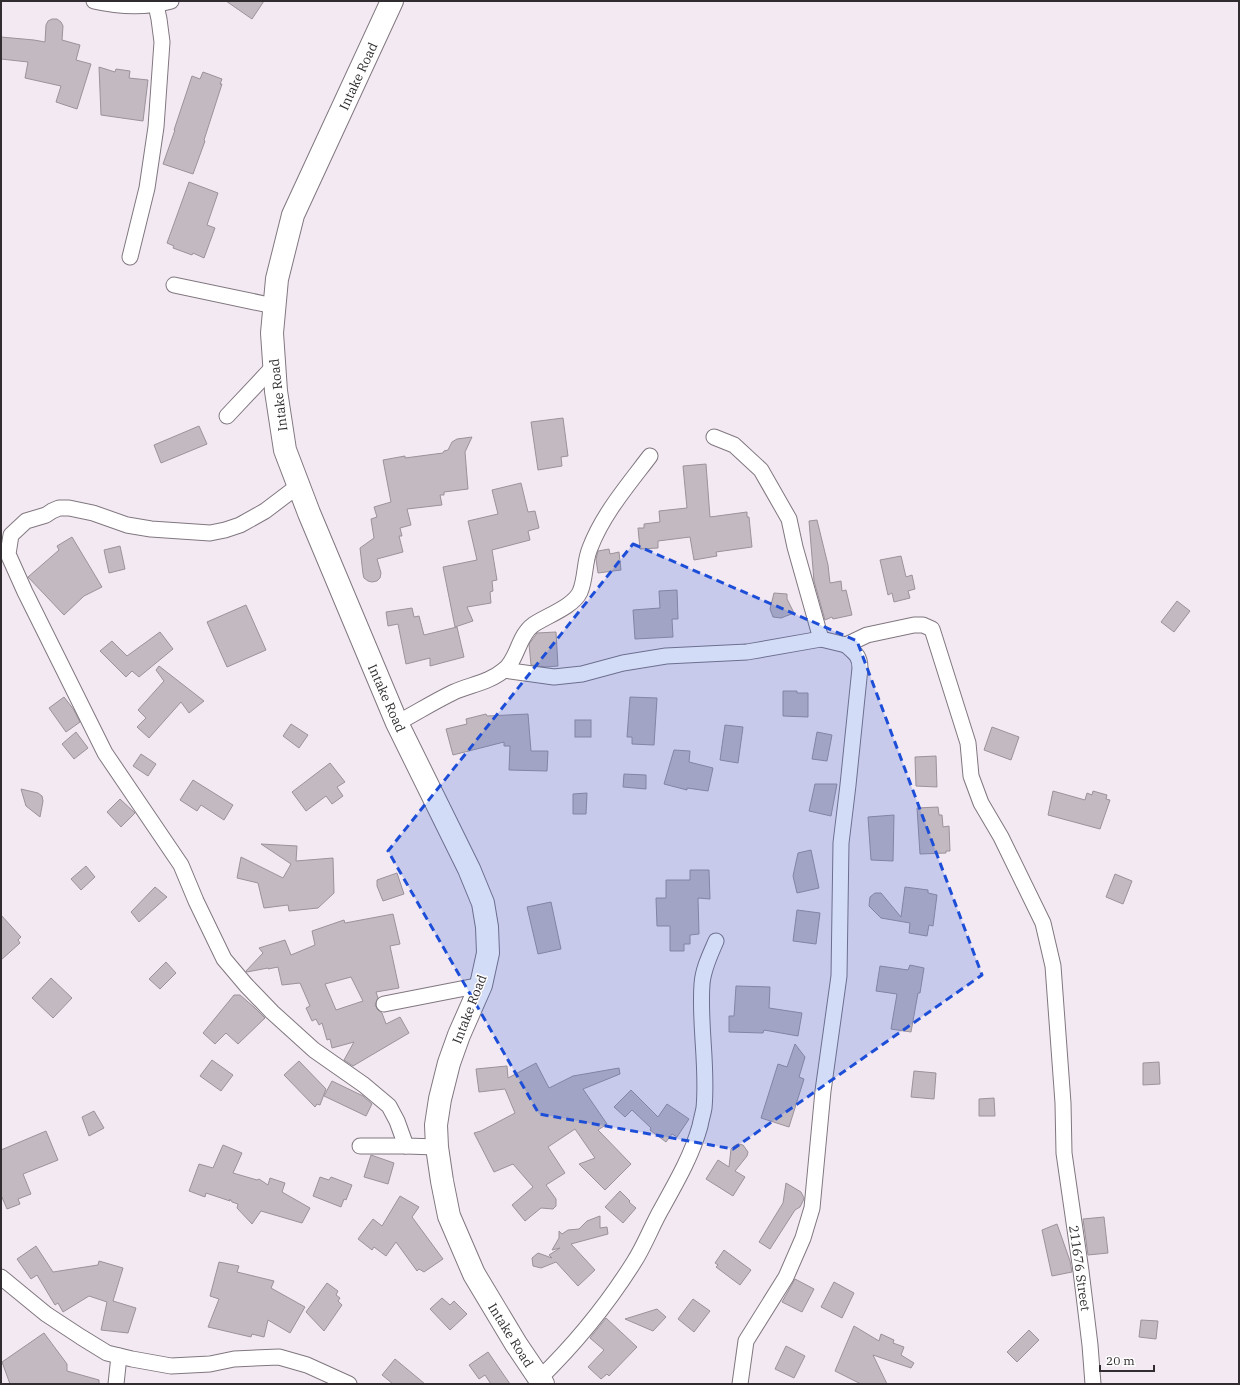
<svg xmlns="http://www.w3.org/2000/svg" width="1240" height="1385" viewBox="0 0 1240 1385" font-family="'IBM Plex Serif',serif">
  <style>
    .building { fill: #c3b9c1; stroke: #9b929a; fill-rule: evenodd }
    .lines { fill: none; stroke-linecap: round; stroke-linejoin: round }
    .street-casing { stroke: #80777f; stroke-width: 17 }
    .secondary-casing { stroke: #80777f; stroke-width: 24 }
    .street { stroke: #fff; stroke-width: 15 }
    .secondary { stroke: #fff; stroke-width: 22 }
    .marked { fill: #1d4ed8; fill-opacity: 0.2; stroke: #1d4ed8; stroke-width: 3; stroke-dasharray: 8 5; stroke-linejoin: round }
    .labels { text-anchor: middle; stroke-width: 3; stroke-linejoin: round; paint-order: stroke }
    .street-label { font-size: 13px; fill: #302c2f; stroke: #fff }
  </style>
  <rect width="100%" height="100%" fill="#f3e9f2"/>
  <g class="building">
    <polygon points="226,1 264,1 252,19"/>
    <polygon points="52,19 57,19 61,22 63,26 62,40 80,45 76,60 91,64 77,109 56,102 61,86 25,78 28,62 1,59 1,37 34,40 45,42 46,25 48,21"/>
    <polygon points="99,67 115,72 116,69 130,71 129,78 148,80 143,121 101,115"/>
    <polygon points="203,72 222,79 220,84 222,84 204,140 205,141 193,174 163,164 175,130 174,130 192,76 200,79"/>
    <polygon points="189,182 218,193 207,225 215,228 204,258 193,253 192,255 173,248 174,246 167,243"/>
    <polygon points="563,418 568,456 561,457 562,466 538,470 531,422"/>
    <polygon points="199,426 207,444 161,463 154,445"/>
    <polygon points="472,437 465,452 468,489 444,492 444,495 440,495 442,505 407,509 411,525 400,528 402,536 399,536 403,552 377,559 381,573 380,578 377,581 372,582 368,581 364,578 363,574 360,548 374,538 371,519 377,517 374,507 391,502 383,460 405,456 405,458 443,453 444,451 448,450 452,442 457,439"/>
    <polygon points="706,464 710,517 747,512 747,517 749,517 752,547 716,552 717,556 694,560 690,537 658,541 658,548 640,549 638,528 644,528 644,524 660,522 659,511 687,508 683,466"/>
    <polygon points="521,483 528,512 535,511 539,528 528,531 530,540 492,550 497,580 492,581 493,591 490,592 491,603 467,607 473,621 455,627 443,567 477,560 468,521 498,514 492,490"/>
    <polygon points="817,520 828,565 830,583 841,581 842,591 846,590 852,615 833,619 832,617 825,620 814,581 809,521"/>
    <polygon points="72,537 102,587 84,596 64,615 28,577 59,550 57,546"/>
    <polygon points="120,546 125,569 109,573 104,550"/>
    <polygon points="609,549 610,554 619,552 621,570 598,573 596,559 598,551"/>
    <polygon points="901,556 906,577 912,575 915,589 908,591 910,598 894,602 892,593 888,595 880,560"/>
    <polygon points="677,590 678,619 672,619 673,637 635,639 633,610 660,608 659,591"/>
    <polygon points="774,593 787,594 787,599 794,613 781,618 773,617 770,609"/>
    <polygon points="1177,601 1190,611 1174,632 1161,622"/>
    <polygon points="246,605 266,650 227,667 207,622"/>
    <polygon points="412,608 414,617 419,616 424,635 457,627 464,657 430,666 430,658 406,664 398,624 388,626 386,612"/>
    <polygon points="160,632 173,649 139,677 132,671 126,677 100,651 112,641 127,656"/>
    <polygon points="556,632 558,666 546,667 531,665 529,644 535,636 537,633"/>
    <polygon points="159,666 204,701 189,713 181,702 149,738 137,727 146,718 138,710 164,681 156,670"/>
    <polygon points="783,691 797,691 797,693 808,693 808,717 783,716"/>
    <polygon points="64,697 74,710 80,722 66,732 49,708"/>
    <polygon points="630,697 657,698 654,745 632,744 632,737 627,737"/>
    <polygon points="486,714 487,716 528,714 531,751 548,751 547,771 509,770 510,746 504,746 504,742 453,755 446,729 467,724 466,719"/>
    <rect x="575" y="720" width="16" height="17"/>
    <polygon points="291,724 308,735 299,748 283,736"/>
    <polygon points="725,725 743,727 738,763 720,760"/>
    <polygon points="992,727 1019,737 1011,760 984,750"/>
    <polygon points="76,732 88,748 74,759 62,744"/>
    <polygon points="817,732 832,735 827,761 812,759"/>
    <polygon points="674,750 690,751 689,762 713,768 708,791 687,788 687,790 664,784"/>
    <polygon points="141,754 156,764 148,776 133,766"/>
    <polygon points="936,756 937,787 916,786 915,757"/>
    <polygon points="330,763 345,782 337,787 343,796 332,804 326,796 306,811 292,792"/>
    <polygon points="624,774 646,775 646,789 623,787"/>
    <polygon points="193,780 233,805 224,820 201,805 197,811 180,800"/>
    <polygon points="815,784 837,784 831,816 809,811"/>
    <polygon points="21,789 38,793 42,796 43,801 40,817 26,806"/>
    <polygon points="1053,791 1085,800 1087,793 1092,795 1093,791 1107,795 1106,799 1110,800 1100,829 1048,815"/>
    <polygon points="587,793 586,814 573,814 573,794"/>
    <polygon points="120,799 135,813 121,827 107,812"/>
    <polygon points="938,807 939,815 942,815 943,827 949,826 950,851 946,851 946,853 920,854 917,808"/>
    <polygon points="894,815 893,861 871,860 868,817"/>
    <polygon points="261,844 297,846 296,861 333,858 334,893 318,908 289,911 288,905 264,908 258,883 237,878 241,857 283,878 291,864"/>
    <polygon points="811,850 819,888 797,893 793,876 798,853"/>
    <polygon points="86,866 95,877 81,890 71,879"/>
    <polygon points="690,870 709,870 710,899 698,898 699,934 690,935 690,944 684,944 684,951 670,951 670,926 657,926 656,898 666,898 666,880 690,880"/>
    <polygon points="397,873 404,894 383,901 377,886 377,880"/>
    <polygon points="1115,874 1132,881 1123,904 1106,897"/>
    <polygon points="155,887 167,897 139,922 131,912"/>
    <polygon points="905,887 928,890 928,893 937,895 933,926 929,925 927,936 909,933 910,923 881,918 869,906 870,897 875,893 881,893 901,917"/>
    <polygon points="551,902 561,949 538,954 527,907"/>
    <polygon points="797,910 820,913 816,944 793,941"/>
    <path d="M393 914 400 944 390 946 399 988 376 992 378 998 375 1005 378 1010 382 1013 386 1024 400 1017 409 1033 353 1066 344 1060 354 1042 332 1048 330 1039 327 1040 322 1023 319 1025 316 1019 312 1021 306 1008 310 1006 300 983 282 985 278 967 268 969V968L247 972 246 971 263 953 259 948 285 940 291 955 315 945 312 931 344 920 345 923ZM351 977 363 1001 336 1010 325 984Z"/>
    <polygon points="1,915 21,937 18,940 20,943 1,960"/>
    <polygon points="166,962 176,973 160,989 149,979"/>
    <polygon points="910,965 924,968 920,993 918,993 911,1032 891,1029 897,994 876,991 880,966 908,970"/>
    <polygon points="51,978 72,998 53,1018 32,998"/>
    <polygon points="736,986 770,987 769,1008 802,1013 798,1036 764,1030 763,1033 729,1032 729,1016 734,1016"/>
    <polygon points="234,995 240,995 255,1008 265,1018 238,1044 226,1033 215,1044 203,1033"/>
    <polygon points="795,1044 805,1057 799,1077 804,1079 789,1127 761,1118 778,1064 787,1067"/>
    <polygon points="212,1060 233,1075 221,1091 200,1076"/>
    <polygon points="299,1061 326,1089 320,1105 317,1104 315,1107 284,1075"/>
    <polygon points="1159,1062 1160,1084 1143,1085 1143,1063"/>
    <polygon points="536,1063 549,1088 573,1076 619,1068 620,1074 583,1089 607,1124 598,1130 631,1164 605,1190 579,1164 595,1158 575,1129 548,1147 565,1173 546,1185 556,1199 556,1206 553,1209 541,1208 525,1221 512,1205 533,1187 513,1164 494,1172 474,1133 481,1131 515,1113 505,1089 479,1092 476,1069 507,1066 508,1078"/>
    <polygon points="914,1071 936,1073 934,1099 911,1097"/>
    <polygon points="332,1081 363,1096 372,1104 366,1116 324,1096"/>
    <polygon points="631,1090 658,1117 667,1104 689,1119 677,1137 672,1134 666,1142 650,1130 651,1128 632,1110 625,1117 614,1107"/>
    <polygon points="994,1098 995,1116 979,1116 979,1099"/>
    <polygon points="94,1111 104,1128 89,1136 82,1117"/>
    <polygon points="46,1131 58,1160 23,1174 31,1194 18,1199 20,1204 7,1209 1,1195 1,1150"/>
    <polygon points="738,1144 743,1145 748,1152 747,1156 735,1171 745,1177 733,1196 706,1179 718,1160 729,1167 731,1149 734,1146"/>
    <polygon points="223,1145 242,1153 233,1173 257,1180 259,1179 268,1185 270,1178 285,1183 282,1192 310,1208 302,1223 261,1211 252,1224 237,1208 238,1204 232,1202 230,1199 230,1201 206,1193 205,1197 189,1191 199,1164 213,1168"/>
    <polygon points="371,1155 394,1163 388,1184 364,1177"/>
    <polygon points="320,1177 329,1180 331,1177 352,1185 346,1200 344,1199 341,1207 313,1196"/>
    <polygon points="786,1183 801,1192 804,1198 803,1201 800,1207 795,1210 770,1249 759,1242 783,1203"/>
    <polygon points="620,1191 630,1201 629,1202 636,1208 623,1223 605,1207"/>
    <polygon points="400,1196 419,1207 412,1217 443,1259 424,1272 419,1269 417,1271 396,1242 386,1256 374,1247 372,1250 358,1239 373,1219 382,1226"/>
    <polygon points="600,1216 600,1228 607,1227 608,1234 571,1244 595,1270 578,1286 556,1262 541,1268 533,1266 532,1258 538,1253 552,1258 549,1255 560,1248 552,1250 559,1238 559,1231 562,1234 568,1230 579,1229 587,1221"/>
    <polygon points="1104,1217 1108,1253 1088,1255 1083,1219"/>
    <polygon points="1057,1224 1070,1261 1072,1272 1052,1276 1042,1230"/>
    <polygon points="36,1246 53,1272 98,1265 99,1261 123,1268 113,1301 136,1308 128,1333 101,1330 107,1302 89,1296 63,1312 58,1303 55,1305 37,1275 31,1279 17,1259"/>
    <polygon points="724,1250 751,1270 740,1285 716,1267 718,1265 715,1263"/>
    <polygon points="219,1262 239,1266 237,1272 274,1281 271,1288 305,1307 290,1333 268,1320 264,1337 252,1334 251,1337 208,1327 219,1299 210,1296"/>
    <polygon points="795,1279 814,1289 802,1312 782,1302"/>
    <polygon points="834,1282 854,1293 842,1318 821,1307"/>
    <polygon points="327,1283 338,1291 336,1295 340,1298 338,1301 342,1305 324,1331 306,1312"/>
    <polygon points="442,1298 450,1305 454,1301 467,1314 450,1330 430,1309"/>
    <polygon points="693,1299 710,1311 694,1332 678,1319"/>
    <polygon points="657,1309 666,1317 653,1331 625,1319"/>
    <polygon points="606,1318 637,1347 609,1376 607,1374 601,1379 588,1367 604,1350 590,1338"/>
    <polygon points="1141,1320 1158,1321 1156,1339 1139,1337"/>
    <polygon points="854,1326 879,1341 881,1334 894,1340 893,1343 904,1347 901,1355 914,1363 911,1368 873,1355 887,1384 861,1384 835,1371"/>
    <polygon points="1029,1330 1039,1340 1017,1362 1007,1352"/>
    <polygon points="44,1333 67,1364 67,1371 99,1380 99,1384 10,1384 2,1362"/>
    <polygon points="786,1346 805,1356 794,1378 775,1369"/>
    <polygon points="488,1352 510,1384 491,1384 485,1375 479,1379 469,1365"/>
    <polygon points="395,1359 425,1384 393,1384 382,1375"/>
  </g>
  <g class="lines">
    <g class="street-casing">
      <g id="street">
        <path d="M94 1C120 7 146 8 171 1"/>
        <polyline points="130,257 147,188 156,127 162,42 159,19 156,5"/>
        <polyline points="174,285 274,306"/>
        <polyline points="227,416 274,366"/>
        <polyline points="714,437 734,445 761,470 789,519 795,547 821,639"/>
        <polyline points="298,486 265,511 240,525 225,530 210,533 151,529 127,525 93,513 69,508 59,508 52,511 46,515 26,521 11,535 8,554 25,592 105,753 181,865 196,901 224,959 246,985 272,1012 314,1050 364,1085 389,1106 397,1121 406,1146 437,1147"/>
        <polyline points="504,670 554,677 582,674 623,663 666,656 747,652 821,639 846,645 867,635 914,625 923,625 932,629 968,743 971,776 981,803 1001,837 1043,923 1053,966 1063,1103 1064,1153 1081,1271 1090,1345 1093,1384"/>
        <path d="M397 723C416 713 435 701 454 692 470 685 490 682 504 670 518 659 518 636 533 625 546 616 573 607 580 592 586 578 584 562 590 548 603 514 628 485 650 456"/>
        <polyline points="384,1004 481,985"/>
        <polyline points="360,1146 406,1146"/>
        <polyline points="1,1277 46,1314 81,1337 107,1353 132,1359 171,1366 210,1364 234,1359 279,1357 307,1365 349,1384"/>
        <path d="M539 1379C576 1343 607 1305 634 1262 645 1245 652 1225 662 1208 677 1181 692 1155 700 1126 701 1120 703 1114 704 1108 708 1066 699 1025 702 984 703 969 710 955 716 941"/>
        <polyline points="116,1384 119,1356"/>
        <path d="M740 1384 746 1341 786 1277 803 1238 812 1208 823 1091 839 976 841 843 848 785 860 668C860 656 855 653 846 645"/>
      </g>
    </g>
    <g class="secondary-casing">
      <polyline id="secondary" points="392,1 293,215 277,279 272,333 276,391 285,450 309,513 397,723 469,869 483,903 487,927 488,953 481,985 459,1035 449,1063 440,1099 436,1125 437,1147 442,1181 449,1216 474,1274 516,1344 543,1384"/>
    </g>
    <use href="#street" class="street"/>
    <use href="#secondary" class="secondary"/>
  </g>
  <path class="marked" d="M633 544 857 641 982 975 733 1149 539 1114 388 851Z"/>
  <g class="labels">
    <g class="street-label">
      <text transform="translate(358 76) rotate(-65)" y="5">Intake Road</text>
      <text transform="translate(278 395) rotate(-97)" y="5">Intake Road</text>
      <text transform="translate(387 698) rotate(66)" y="5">Intake Road</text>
      <text transform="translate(469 1009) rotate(-69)" y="5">Intake Road</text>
      <text transform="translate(1080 1268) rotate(82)" y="5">211676 Street</text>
      <text transform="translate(511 1335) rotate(58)" y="5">Intake Road</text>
    </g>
  </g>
  <rect width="1240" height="1385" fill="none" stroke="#302c2f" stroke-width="4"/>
  <path d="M1100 1365v6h54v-6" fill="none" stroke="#302c2f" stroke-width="2"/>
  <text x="1106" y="1365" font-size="12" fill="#302c2f" stroke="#ffffff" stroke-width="3" paint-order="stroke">20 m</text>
</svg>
